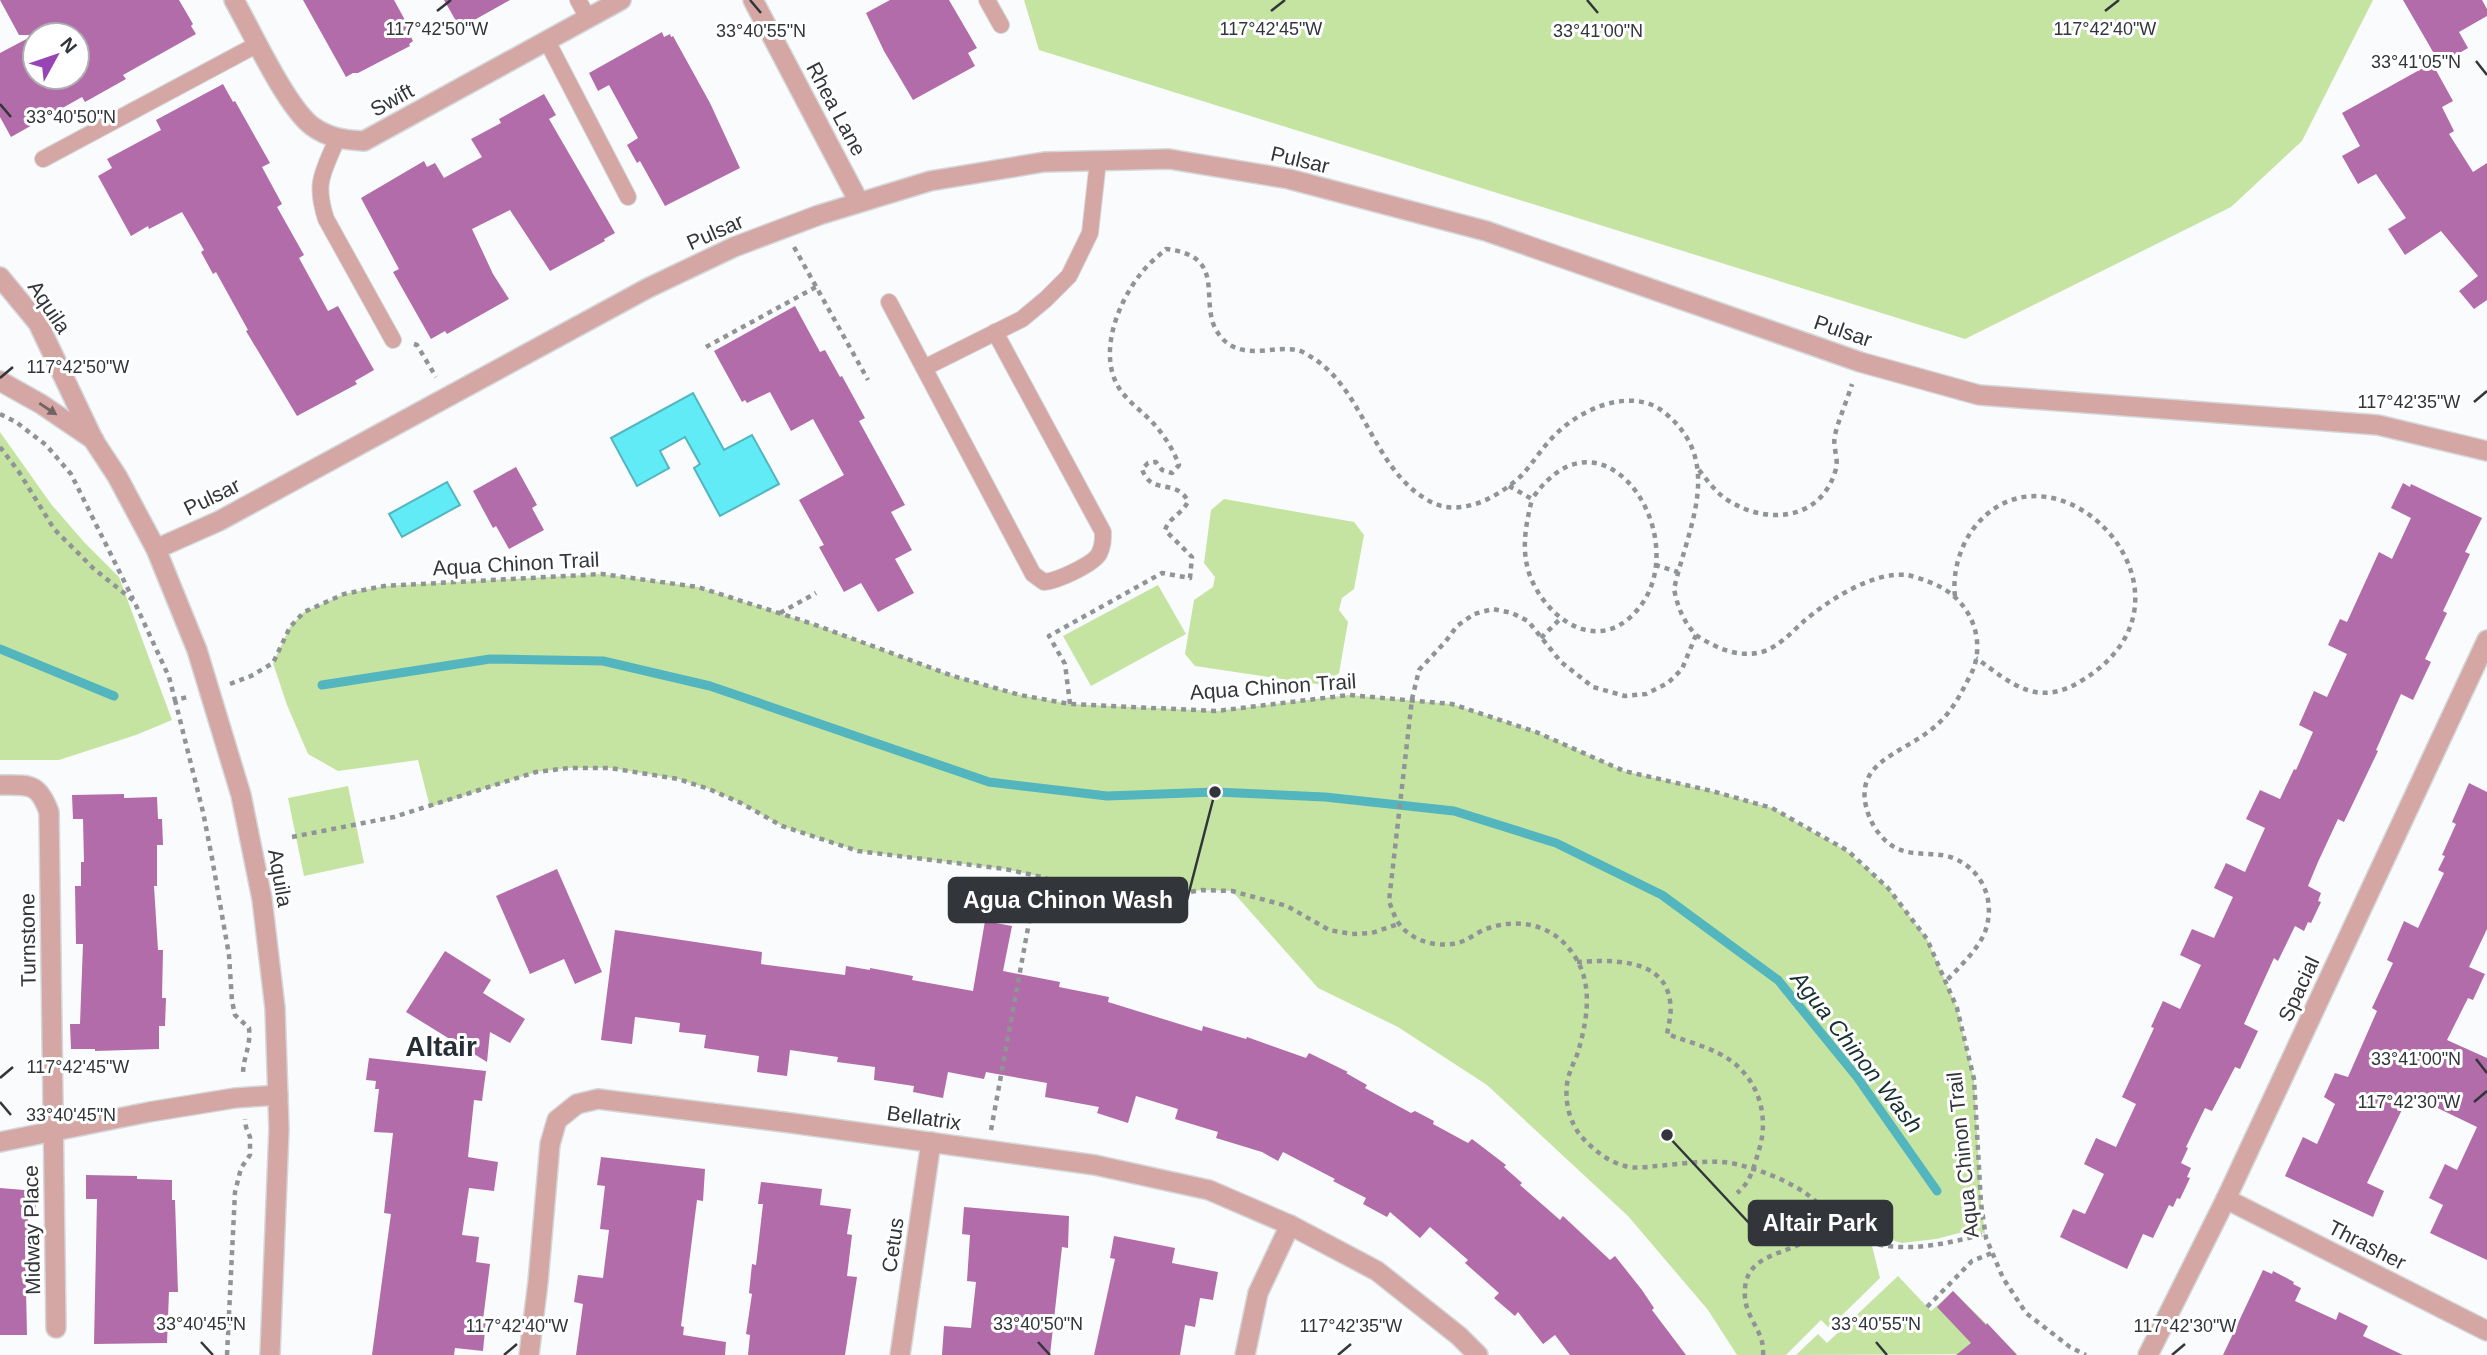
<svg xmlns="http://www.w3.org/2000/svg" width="2487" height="1355" viewBox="0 0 2487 1355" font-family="Helvetica,sans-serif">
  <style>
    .green { fill: #c5e4a1 }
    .water { fill: #61ebf6; stroke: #53b5be; stroke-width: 2 }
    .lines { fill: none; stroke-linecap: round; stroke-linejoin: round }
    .stream { stroke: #53b5be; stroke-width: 9 }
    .building { fill: #b16ca9; fill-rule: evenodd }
    .service-casing { stroke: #d5d8da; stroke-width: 18 }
    .minor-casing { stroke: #d5d8da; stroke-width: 22 }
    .tertiary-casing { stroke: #d5d8da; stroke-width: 22 }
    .path { stroke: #919497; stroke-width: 4.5; stroke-dasharray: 5 5; stroke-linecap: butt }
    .service { stroke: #d4a7a5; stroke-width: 16 }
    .minor { stroke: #d4a7a5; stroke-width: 19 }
    .tertiary { stroke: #d4a7a5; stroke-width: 19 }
    .oneway { fill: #736365 }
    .ticks { fill: none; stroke: #32363a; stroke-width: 2.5 }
    .labels { text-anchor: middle; stroke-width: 6; stroke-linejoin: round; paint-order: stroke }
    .street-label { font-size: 21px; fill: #32363a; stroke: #fff }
    .water-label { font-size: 23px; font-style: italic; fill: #172f31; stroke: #fff }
    .district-label { font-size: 28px; font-weight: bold; fill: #272f36; stroke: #fff }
    .ticks-label { font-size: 18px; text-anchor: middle; fill: #32363a; stroke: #fff; stroke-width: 6; stroke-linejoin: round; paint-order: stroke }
    .leader { fill: none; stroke: #32363a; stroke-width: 2.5 }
    .callout-dot { fill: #32363a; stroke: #fff; stroke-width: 2.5 }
    .callout { fill: #32363a; stroke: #32363a; stroke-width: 2.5 }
    .callout-label { font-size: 23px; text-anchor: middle; font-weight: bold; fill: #fff }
  </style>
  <rect width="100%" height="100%" fill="#f9fbfd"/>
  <g class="green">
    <polygon points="1024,0 2373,0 2302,141 2231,207 1965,339 1039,50"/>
    <polygon points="0,432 51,504 84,542 119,577 172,720 136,735 59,760 0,760"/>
    <polygon points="1224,499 1354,522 1364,535 1354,589 1342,598 1339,610 1348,622 1339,673 1323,685 1195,666 1185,654 1194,600 1213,587 1215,577 1204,563 1211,510"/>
    <polygon points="602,574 698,587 813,624 953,676 1020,695 1070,704 1216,711 1349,695 1452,704 1536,732 1624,771 1711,791 1772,808 1848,852 1888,888 1927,939 1957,1008 1974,1079 1981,1203 1985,1234 1975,1229 1936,1239 1902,1243 1869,1234 1880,1278 1829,1328 1821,1320 1786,1355 1737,1355 1708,1310 1628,1216 1487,1085 1398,1027 1318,988 1232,891 1202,890 1139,900 1116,901 1042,877 1005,869 858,851 782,826 741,803 709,789 678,779 610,768 569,768 536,772 430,807 418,760 338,771 308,754 287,705 273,663 290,627 304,612 344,594 384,586"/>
    <polygon points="1158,585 1186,634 1091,686 1063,636"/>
    <polygon points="348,786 364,863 304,876 288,798"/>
    <polygon points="1898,1276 1931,1311 1953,1291 2017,1354 1796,1355 1818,1334 1827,1343"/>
  </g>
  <g class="water">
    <polygon points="693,393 724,450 752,435 779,484 720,516 694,468 700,464 685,437 660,451 669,468 637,486 611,438"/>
    <polygon points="447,482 460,505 402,537 389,514"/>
  </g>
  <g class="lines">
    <g class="stream">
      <polyline points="0,649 114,696"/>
      <polyline points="322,685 490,659 603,661 710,686 989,782 1107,796 1215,792 1325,797 1454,811 1556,843 1662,895 1778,980 1857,1077 1937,1191"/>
    </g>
  </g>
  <g class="building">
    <path d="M0 0H179L193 24 191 26 196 34 123 75 126 79 85 102 82 97 11 137 0 117V53L34 35H19ZM35 35H77V77H35Z"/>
    <polygon points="303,0 394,0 412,33 410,35 413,41 409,44 410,46 358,73 353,73 346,77"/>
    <polygon points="444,0 510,0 460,28"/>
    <polygon points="890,0 949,0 977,48 968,53 975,66 913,100 884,51 866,13"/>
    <polygon points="2403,0 2482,0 2487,9 2487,16 2459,32 2468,48 2440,64"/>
    <polygon points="662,32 664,37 670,34 671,37 673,36 710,103 740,168 665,206 640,161 637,163 627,145 638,138 609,85 598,91 589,73"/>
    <polygon points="2432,63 2453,101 2442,107 2454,131 2449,134 2473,172 2487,163 2487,300 2474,309 2459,291 2478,276 2441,231 2405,255 2388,229 2406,218 2376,174 2358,184 2342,156 2360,146 2342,113"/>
    <polygon points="223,84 233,102 235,101 270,163 262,167 282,204 277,207 304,255 299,258 328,311 338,306 374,370 355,381 357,384 297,416 246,331 248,330 216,272 213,274 201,252 204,250 182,212 149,229 148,226 131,236 98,176 112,168 107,159 161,130 156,120"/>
    <polygon points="544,94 556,115 549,119 615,233 604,239 605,241 550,271 510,210 472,229 493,274 509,299 447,334 445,331 431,339 393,272 399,269 361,198 424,161 427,167 435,163 444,178 482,157 471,139 501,123 499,119"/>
    <polygon points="795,306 820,352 825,350 840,377 842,376 865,418 859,421 905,505 891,512 912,550 895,559 914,593 878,612 861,583 844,592 819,547 824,545 799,500 844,475 813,419 791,431 770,392 747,403 745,400 742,402 714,351"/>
    <polygon points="516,467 537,505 532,508 544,530 509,549 496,526 493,528 473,491"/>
    <polygon points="2403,483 2410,487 2411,484 2482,518 2465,552 2470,554 2443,611 2447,613 2425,659 2431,662 2413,700 2401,694 2376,750 2378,751 2344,822 2338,819 2318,862 2308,886 2321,893 2318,901 2321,902 2311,923 2308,922 2304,931 2295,926 2278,961 2274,958 2244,1024 2258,1031 2240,1069 2235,1067 2212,1111 2205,1108 2186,1147 2188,1148 2181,1163 2191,1168 2187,1177 2190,1178 2180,1199 2177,1198 2173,1207 2169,1205 2153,1238 2143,1234 2127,1269 2060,1237 2073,1209 2085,1214 2104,1174 2084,1164 2096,1138 2116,1147 2136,1104 2122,1097 2154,1028 2151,1027 2163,1001 2180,1009 2201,965 2180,955 2192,929 2214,938 2233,897 2214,888 2226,863 2245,872 2265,828 2246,819 2260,790 2280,799 2294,769 2296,770 2313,732 2299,725 2314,691 2327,697 2347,654 2328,645 2340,619 2347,622 2379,552 2392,559 2411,518 2391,508"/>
    <polygon points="2469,783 2487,792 2487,929 2469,967 2485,974 2473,1000 2468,998 2447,1040 2487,1058 2487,1260 2430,1233 2443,1205 2429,1198 2445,1164 2457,1170 2477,1127 2423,1101 2422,1103 2408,1097 2367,1183 2384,1191 2373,1217 2285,1176 2303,1137 2317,1144 2335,1104 2324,1097 2335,1073 2348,1077 2377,1011 2372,1008 2393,963 2387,960 2404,921 2418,928 2444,873 2438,870 2445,856 2442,855 2456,824 2452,822"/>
    <polygon points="124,794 124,798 157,797 158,819 162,819 163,845 157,845 157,886 154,886 158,950 163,950 162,998 166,998 165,1026 159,1026 159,1049 95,1051 95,1049 71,1049 70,1024 80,1024 83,944 76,944 75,886 81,886 81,862 84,862 83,819 73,819 72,795"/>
    <polygon points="557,869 602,972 575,984 564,959 530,974 496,896"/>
    <polygon points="985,921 1012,926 1003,971 1060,982 1059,987 1109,997 1108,1002 1202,1031 1203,1026 1246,1039 1247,1037 1306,1058 1309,1053 1348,1072 1346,1073 1367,1085 1365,1088 1411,1113 1415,1111 1434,1121 1433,1124 1468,1143 1472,1139 1506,1165 1504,1167 1522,1183 1520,1185 1560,1220 1563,1216 1610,1260 1615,1256 1642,1290 1654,1308 1652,1310 1686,1355 1570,1355 1555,1335 1543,1344 1518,1312 1515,1316 1494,1298 1499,1293 1465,1263 1468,1260 1430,1227 1420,1238 1390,1212 1387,1217 1363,1204 1366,1198 1333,1181 1335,1179 1283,1152 1278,1161 1262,1152 1216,1138 1218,1132 1175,1119 1178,1109 1136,1096 1128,1123 1097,1113 1099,1107 1045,1097 1047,1083 986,1072 984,1079 948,1072 943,1098 913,1092 914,1086 874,1080 875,1067 837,1062 838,1057 790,1050 787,1076 757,1072 759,1056 704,1048 706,1035 679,1032 680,1023 635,1017 632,1044 601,1040 615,930 762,952 761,964 845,975 846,966 870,970 870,968 913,976 912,980 973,991"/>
    <polygon points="445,951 491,980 483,993 525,1019 510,1043 490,1032 487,1062 406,1012"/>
    <polygon points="369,1058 486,1071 482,1101 474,1100 468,1157 498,1162 494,1191 469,1188 462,1235 479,1237 476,1262 490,1264 483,1320 486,1320 483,1351 455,1348 454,1355 372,1355 391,1214 384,1213 393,1133 374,1132 379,1089 375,1089 376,1081 366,1080"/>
    <polygon points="601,1157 705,1169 703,1201 697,1200 681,1326 684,1327 683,1335 726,1342 725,1355 576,1355 583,1304 574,1302 578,1275 603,1278 609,1230 600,1229 605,1186 597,1185"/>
    <polygon points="86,1175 137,1176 137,1179 172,1180 172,1200 175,1200 178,1292 169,1292 167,1343 94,1344 97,1199 86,1199"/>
    <polygon points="761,1182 822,1189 820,1205 851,1209 847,1234 852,1235 847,1276 857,1277 845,1355 748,1355 750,1335 746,1334 752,1294 749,1293 752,1264 756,1265 763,1204 758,1204"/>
    <polygon points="0,1188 36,1191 36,1213 28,1214 28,1242 25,1242 27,1335 0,1335"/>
    <polygon points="964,1207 1069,1216 1068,1248 1062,1247 1050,1355 942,1355 944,1326 971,1328 976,1282 967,1281 970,1235 962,1234"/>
    <polygon points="1114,1236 1175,1248 1172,1263 1218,1272 1213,1300 1200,1298 1195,1327 1185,1325 1180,1355 1094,1355 1115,1259 1110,1258"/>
    <polygon points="2263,1270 2272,1274 2273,1271 2294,1282 2293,1284 2301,1288 2295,1301 2336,1320 2339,1312 2368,1326 2363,1336 2403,1355 2223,1355"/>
    <polygon points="1953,1291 1986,1325 1987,1323 2017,1355 1956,1355 1971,1343 1937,1307"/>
  </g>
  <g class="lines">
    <g class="service-casing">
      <g id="service">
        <polyline points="578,0 588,18"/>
        <polyline points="987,0 1001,25"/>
        <polyline points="547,41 628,197"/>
        <path d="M337 139C323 173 314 182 326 219L393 340"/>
        <polyline points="43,159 258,44"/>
        <path d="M889 302 1033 574 1044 582C1057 581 1092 565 1099 554 1103 546 1103 540 1103 532L995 332"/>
        <polyline points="924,368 1022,319 1046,299 1069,276 1090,233 1098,161"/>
      </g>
    </g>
    <g class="minor-casing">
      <g id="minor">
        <path d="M234 0C252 32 286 106 312 126 328 138 345 140 364 141L621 0"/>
        <polyline points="753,0 859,202"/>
        <path d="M0 785C29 785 38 782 49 812L56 1328"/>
        <polyline points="0,1142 149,1112 235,1098 278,1095"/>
        <polyline points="2226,1199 2487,1331"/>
        <polyline points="529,1355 538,1282 550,1144 557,1120 577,1104 598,1099 791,1123 1095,1165 1209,1190 1290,1225 1377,1271 1459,1336 1478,1355"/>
        <polyline points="900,1355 931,1142"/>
        <polyline points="1245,1355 1258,1293 1290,1225"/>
        <polyline points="2148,1355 2226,1199 2487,640"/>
      </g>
    </g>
    <g class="tertiary-casing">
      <g id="tertiary">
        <polyline points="0,277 38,323 94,441 117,476 156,549 197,650 241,795 262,899 275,1008 279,1129 270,1355"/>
        <polyline points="0,381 41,404 94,440"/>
        <polyline points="156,549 219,521 648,288 734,247 819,215 930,181 1044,162 1169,159 1289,179 1486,231 1860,362 1979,395 2378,425 2487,451"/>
      </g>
    </g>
    <g class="path">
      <polyline points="794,247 868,380"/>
      <polyline points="414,344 417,345 436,377"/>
      <polyline points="706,347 816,287"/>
      <polyline points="0,414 16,422 46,445 71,474 133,599"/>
      <polyline points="0,447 19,472 54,529 94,569 134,601 169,677 175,700 188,697"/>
      <path d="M1699 470C1708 481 1716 493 1729 501 1768 525 1820 520 1835 472 1840 459 1832 448 1835 435 1839 418 1847 401 1852 384"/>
      <path d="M1509 486 1532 499C1607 389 1707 555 1627 620 1588 651 1542 612 1529 573 1521 548 1526 524 1532 499"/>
      <polyline points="1655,565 1678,572"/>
      <path d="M1955 596C1952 571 1961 542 1978 523 2060 431 2219 598 2081 681 2037 708 2012 684 1976 658"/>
      <polyline points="780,613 816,593"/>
      <path d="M1696 635C1717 649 1740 659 1765 651 1780 645 1791 633 1803 622 1827 601 1873 571 1907 575 1913 576 1921 579 1927 581 1946 588 1961 599 1970 617 1979 634 1980 657 1971 674 1960 695 1952 713 1932 729 1900 755 1849 763 1869 816 1874 829 1884 842 1896 848 1914 857 1935 851 1953 858 1983 870 1996 901 1985 932 1979 948 1958 969 1946 981"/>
      <polyline points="1541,638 1561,618"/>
      <polyline points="230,684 251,676 273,663 290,627 304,612 344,594 384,586 602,574 698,587 813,624 953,676 1020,695 1070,704 1216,711 1349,695 1452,704 1536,732 1624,771 1712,791 1772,808 1848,851 1888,888 1927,939 1957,1008 1974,1079 1981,1203 1986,1238 2003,1278 2026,1313 2070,1347 2086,1355"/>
      <path d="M175 700 203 812 212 858 229 955 232 1001 235 1015 249 1028C251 1048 243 1056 243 1075"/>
      <path d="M1070 704 1065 664 1049 636 1162 573 1190 578 1192 557 1165 530C1170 516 1183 514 1188 501 1176 478 1151 496 1142 469L1148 463 1156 462 1162 470 1172 473 1179 465C1173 449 1164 435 1153 423 1142 411 1128 402 1119 388 1098 354 1117 305 1139 276 1146 266 1157 257 1166 249 1230 256 1197 303 1218 333 1238 363 1272 345 1297 350 1303 351 1311 357 1316 360 1367 396 1373 471 1431 502 1462 518 1500 496 1522 475 1534 462 1543 446 1556 434 1582 408 1633 386 1665 413 1725 462 1688 527 1674 589 1678 608 1683 621 1696 635L1682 669 1668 683 1646 694 1625 696 1593 687 1561 662 1528 621 1512 613 1493 609 1474 614 1457 626 1446 641 1419 670 1412 699 1389 901C1392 909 1395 919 1400 925 1412 941 1438 948 1457 943 1467 941 1476 933 1486 929 1513 919 1543 922 1564 943 1595 974 1589 1014 1578 1052 1576 1059 1572 1065 1570 1072 1564 1087 1566 1109 1573 1123 1577 1133 1585 1141 1593 1148 1602 1156 1613 1163 1625 1166 1634 1169 1646 1167 1656 1166 1684 1164 1713 1158 1740 1165 1763 1171 1789 1181 1808 1195 1830 1212 1847 1238 1876 1244 1914 1252 1948 1243 1985 1234"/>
      <polyline points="292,837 394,817 536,772 569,768 610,768 678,779 709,789 741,803 782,826 858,851 1005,869 1042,877 1116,901 1139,900 1202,890 1232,891 1287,906 1329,930 1352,934 1372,933 1398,924"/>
      <path d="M1577 962C1610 960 1664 957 1670 1001 1672 1012 1669 1023 1667 1034 1683 1040 1702 1045 1718 1053 1755 1071 1771 1111 1759 1150 1754 1166 1751 1182 1737 1193"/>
      <polyline points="991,1130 1030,917 1036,911 1042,909 1148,917 1155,915 1163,909 1165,897"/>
      <polyline points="1927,1307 1972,1261 1992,1253"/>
      <polyline points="227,1355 235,1192 241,1168 250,1155 250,1137 246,1127 245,1119"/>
      <path d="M1763 1355C1765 1332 1747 1320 1745 1298 1742 1260 1771 1257 1798 1245 1812 1239 1821 1227 1831 1216"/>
    </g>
    <use href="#service" class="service"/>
    <use href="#minor" class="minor"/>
    <use href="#tertiary" class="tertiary"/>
  </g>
  <defs><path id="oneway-solid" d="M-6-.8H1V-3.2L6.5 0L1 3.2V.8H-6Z" transform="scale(1.75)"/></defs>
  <use class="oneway" href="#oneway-solid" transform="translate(48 409) rotate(34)"/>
  <path class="ticks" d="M750 0 761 13M1587 0 1598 13M437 11 451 0M1271 11 1285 0M2105 11 2119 0M2476 61 2487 75M0 104 11 117M0 378 13 367M2474 402 2487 391M2476 1059 2487 1073M0 1078 13 1067M0 1102 11 1115M2474 1102 2487 1091M201 1342 213 1355M1038 1342 1050 1355M1876 1342 1887 1355M504 1355 517 1344M1338 1355 1351 1344M2172 1355 2185 1344"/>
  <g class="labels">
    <g class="street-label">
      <text transform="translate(392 100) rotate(-29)" y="7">Swift</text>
      <text transform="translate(836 109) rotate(62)" y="7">Rhea Lane</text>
      <text transform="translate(1300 160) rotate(13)" y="7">Pulsar</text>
      <text transform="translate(715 232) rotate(-24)" y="7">Pulsar</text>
      <text transform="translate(49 307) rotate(56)" y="7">Aquila</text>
      <text transform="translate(1843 331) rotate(19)" y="7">Pulsar</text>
      <text transform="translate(212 497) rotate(-26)" y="7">Pulsar</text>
      <text transform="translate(516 564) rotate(-3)" y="7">Aqua Chinon Trail</text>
      <text transform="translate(1273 687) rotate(-4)" y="7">Aqua Chinon Trail</text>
      <text transform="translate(280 878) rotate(80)" y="7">Aquila</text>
      <text transform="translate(28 940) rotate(-91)" y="7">Turnstone</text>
      <text transform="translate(2299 989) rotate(-65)" y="7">Spacial</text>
      <text transform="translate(924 1118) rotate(8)" y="7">Bellatrix</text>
      <text transform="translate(1963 1155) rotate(-96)" y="7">Aqua Chinon Trail</text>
      <text transform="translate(32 1230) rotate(-91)" y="7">Midway Place</text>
      <text transform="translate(893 1245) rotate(-82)" y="7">Cetus</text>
      <text transform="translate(2367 1245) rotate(27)" y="7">Thrasher</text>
    </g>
    <g class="water-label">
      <text transform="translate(1857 1052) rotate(52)" y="8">Agua Chinon Wash</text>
    </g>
    <g class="district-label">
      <text x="441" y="1056">Altair</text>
    </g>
  </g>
  <g class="ticks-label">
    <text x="1271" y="35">117°42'45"W</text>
    <text x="2105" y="35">117°42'40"W</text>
    <text x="437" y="35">117°42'50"W</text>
    <text x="761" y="37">33°40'55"N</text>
    <text x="1598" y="37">33°41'00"N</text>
    <text x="2416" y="68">33°41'05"N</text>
    <text x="71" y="123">33°40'50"N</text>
    <text x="78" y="373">117°42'50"W</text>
    <text x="2409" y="408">117°42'35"W</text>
    <text x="2416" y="1065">33°41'00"N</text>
    <text x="78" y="1073">117°42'45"W</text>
    <text x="2409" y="1108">117°42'30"W</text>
    <text x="71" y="1121">33°40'45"N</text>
    <text x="201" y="1330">33°40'45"N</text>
    <text x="1038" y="1330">33°40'50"N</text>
    <text x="1876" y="1330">33°40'55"N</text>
    <text x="517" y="1332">117°42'40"W</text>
    <text x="1351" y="1332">117°42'35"W</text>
    <text x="2185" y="1332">117°42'30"W</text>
  </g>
  <path class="leader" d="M1215 792L1187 900M1667 1135L1749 1223"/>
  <g class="callout-dot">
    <circle cx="1215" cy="792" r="7"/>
    <circle cx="1667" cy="1135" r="7"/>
  </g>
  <g class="callout">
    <rect x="949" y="878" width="238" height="44" rx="7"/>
    <rect x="1749" y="1201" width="143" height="44" rx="7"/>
  </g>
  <g class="callout-label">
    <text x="1068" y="908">Agua Chinon Wash</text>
    <text x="1820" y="1231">Altair Park</text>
  </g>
  <g transform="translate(56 56) rotate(50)"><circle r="33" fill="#ffffff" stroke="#adafb0" stroke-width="2"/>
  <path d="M0-5L12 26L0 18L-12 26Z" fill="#9745b5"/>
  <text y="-10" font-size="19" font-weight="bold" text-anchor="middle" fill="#32363a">N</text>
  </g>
</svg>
